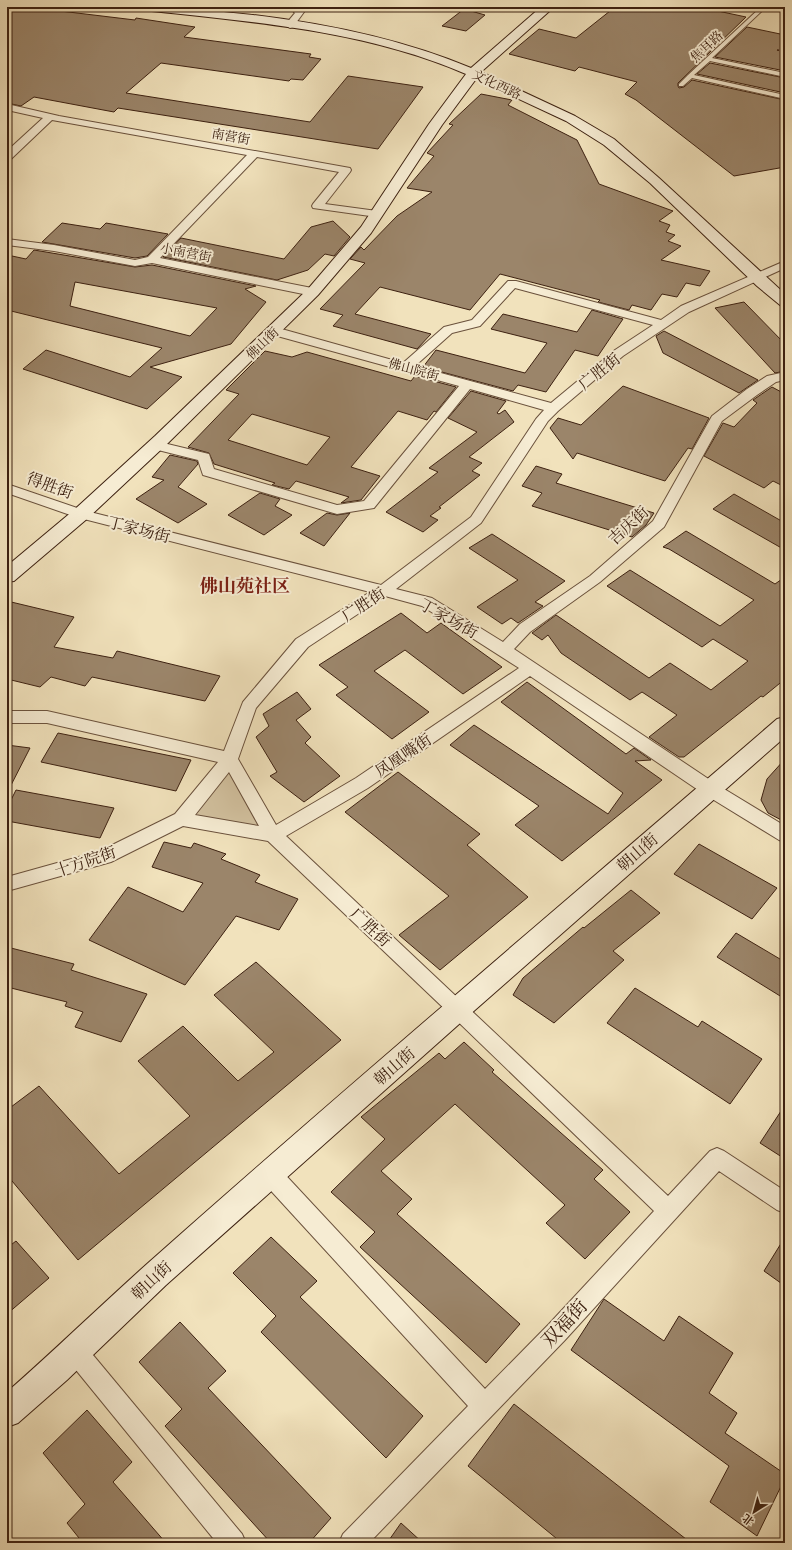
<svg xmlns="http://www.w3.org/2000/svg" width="792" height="1550" viewBox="0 0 792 1550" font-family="Alegreya,'Noto Serif SC',serif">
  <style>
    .green { fill: #d2c19f; stroke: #887158 }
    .building { fill: #9b856a; stroke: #3d2111; fill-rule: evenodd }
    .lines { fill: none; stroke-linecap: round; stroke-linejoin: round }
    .lane-casing { stroke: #6a513c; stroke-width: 2 }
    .street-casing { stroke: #6a513c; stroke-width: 2 }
    .secondary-casing { stroke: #3d2111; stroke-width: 2 }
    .path { stroke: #3d2111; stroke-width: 1.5; stroke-dasharray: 2 1; stroke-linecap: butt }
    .lane { fill: #f6ecd3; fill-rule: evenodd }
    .street { fill: #f6ecd3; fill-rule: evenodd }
    .secondary { fill: #f6ecd3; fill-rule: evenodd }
    .labels { text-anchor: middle; stroke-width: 4; stroke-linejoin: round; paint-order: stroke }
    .far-street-label { font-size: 13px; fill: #3d2111; stroke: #f6ecd3 }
    .street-label { font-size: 16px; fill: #3d2111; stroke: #f6ecd3 }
    .quarter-label { font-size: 18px; font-weight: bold; fill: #7a1f14; stroke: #f6ecd3 }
    .near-street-label { font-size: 19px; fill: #3d2111; stroke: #f6ecd3 }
  </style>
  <rect width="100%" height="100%" fill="#f1e2bc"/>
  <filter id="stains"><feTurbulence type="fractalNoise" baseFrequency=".005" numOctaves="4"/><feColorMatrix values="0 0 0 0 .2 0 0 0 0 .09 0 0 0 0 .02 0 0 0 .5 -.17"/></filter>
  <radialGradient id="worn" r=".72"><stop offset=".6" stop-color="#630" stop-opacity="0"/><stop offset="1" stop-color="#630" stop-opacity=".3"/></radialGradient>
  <polygon class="green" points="229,767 261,831 193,818"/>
  <g class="building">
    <polygon points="7,7 27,7 135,20 136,18 195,27 184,37 311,54 309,57 321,59 303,80 291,79 289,81 161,63 126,93 310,122 348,76 423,87 378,149 118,108 114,112 34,97 21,106 7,103"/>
    <polygon points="615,7 699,7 746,17 678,83 678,86 679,88 684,87 692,80 785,100 785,167 734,176 636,100 625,94 637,82 579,67 575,71 509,54 539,29 576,38"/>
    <polygon points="464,9 485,15 466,31 442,26"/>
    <polygon points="747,27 785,35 785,71 715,57"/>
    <polygon points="710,63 785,78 785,93 697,74"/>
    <polygon points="481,94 512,100 508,105 577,140 599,184 673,211 659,221 670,225 666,232 675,235 668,241 681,246 661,260 710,271 700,286 686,283 677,297 662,294 651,310 632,305 629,310 598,302 600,300 500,274 470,310 380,287 355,314 431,334 417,349 333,326 343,315 320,309 365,263 350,259 361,247 364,250 397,216 432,192 407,188 434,156 427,153 453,125 449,124"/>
    <polygon points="333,221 350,237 334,256 325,254 308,270 277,280 163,257 181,238 284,259 311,227"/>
    <polygon points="62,223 100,229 106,223 168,234 147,256 135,258 42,242"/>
    <path d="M34 250 135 267 152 265 256 286 245 289 266 302 231 344 150 367 182 377 147 409 23 369 46 350 130 377 162 348 7 310V261L12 256 26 259ZM75 282 217 308 190 336 70 306Z"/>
    <polygon points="744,302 785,344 785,371 775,373 715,308"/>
    <polygon points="592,310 623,319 598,356 575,350 546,392 518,385 513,391 423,367 436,350 525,373 547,343 491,329 503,314 577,332"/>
    <polygon points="664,331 758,380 739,393 663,353 656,336"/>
    <path d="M265 351 292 357 307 352 411 381 415 376 456 387 436 412 434 411 427 420 398 411 351 467 380 476 361 500 341 503 349 497 296 481 289 489 272 485 275 483 214 464 209 453 188 447 239 394 226 390ZM252 414 330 437 307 465 228 440Z"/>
    <polygon points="623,386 709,418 692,449 688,448 665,481 577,453 573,459 550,428 558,418 581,425"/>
    <polygon points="772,387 785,394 785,487 773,481 764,488 704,456 723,423 734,427 757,403 753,400"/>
    <polygon points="471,391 506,401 497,413 499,414 505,410 514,422 469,457 482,463 472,471 480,475 439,507 441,508 430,516 438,520 423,532 386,512 438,472 429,468 477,432 448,418"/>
    <polygon points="170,455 197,461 198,464 178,487 207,504 178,523 136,499 164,480 152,477"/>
    <polygon points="536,466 562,474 556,483 654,513 646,525 632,537 532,506 542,493 522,486"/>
    <polygon points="260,493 280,499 275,506 292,515 264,535 228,515"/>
    <polygon points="734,494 785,523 785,550 713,509"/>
    <polygon points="327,513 337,515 350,513 324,546 300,533"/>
    <polygon points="686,531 775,584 785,577 785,679 763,697 761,696 684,757 679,757 649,737 677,715 642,692 630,700 561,653 548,635 542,640 532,633 556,615 649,678 670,663 711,690 748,661 713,639 702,647 607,586 630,570 720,626 754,600 669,549 663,547"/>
    <polygon points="492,534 565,581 535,602 543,606 518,623 511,618 502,624 477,607 518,580 469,548"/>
    <polygon points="7,601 74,617 54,647 113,658 117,651 220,676 205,701 92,677 85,686 51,677 40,687 7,679"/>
    <polygon points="401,613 427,633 441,623 502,667 463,694 405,650 374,671 429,712 392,739 336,695 348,687 319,665"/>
    <polygon points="527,682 626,754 634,748 651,760 635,761 662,780 562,861 515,825 539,806 450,745 474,725 608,814 623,793 501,702"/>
    <polygon points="297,692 311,709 296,720 311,737 305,743 340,776 304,802 270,776 277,772 256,737 269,726 263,714"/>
    <polygon points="58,733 191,760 176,791 41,762"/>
    <polygon points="7,745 30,748 7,793"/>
    <polygon points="785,759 785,822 768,813 761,800 767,779"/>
    <polygon points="398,772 480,834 467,845 528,897 440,970 399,935 449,896 345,812"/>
    <polygon points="16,790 114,808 100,838 7,821 7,808"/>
    <polygon points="164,842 191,848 194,843 226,854 221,859 260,875 255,882 298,899 279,930 236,916 185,985 89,940 128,887 183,912 203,883 152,867"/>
    <polygon points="699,844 777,888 752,919 674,874"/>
    <polygon points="631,890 660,913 613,951 624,960 554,1023 513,995 523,978 583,927 584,928"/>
    <polygon points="736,933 785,962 785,999 717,957"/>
    <polygon points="7,947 74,964 71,970 147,994 121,1042 75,1027 83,1012 65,1006 67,1002 7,987"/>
    <polygon points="256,962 341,1040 78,1260 7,1175 7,1110 39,1086 119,1174 190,1116 138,1061 183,1026 238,1081 274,1052 214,995"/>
    <polygon points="635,988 698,1027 702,1021 762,1059 730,1104 607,1023"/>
    <polygon points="464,1042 494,1070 492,1072 603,1170 594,1179 630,1212 585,1259 546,1223 565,1205 455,1104 381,1171 412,1199 397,1214 520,1324 486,1363 360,1247 375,1232 331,1192 385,1139 361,1117 439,1053 445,1059"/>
    <polygon points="785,1105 785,1159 760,1143"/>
    <polygon points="271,1237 317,1281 300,1297 423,1416 386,1458 261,1332 276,1316 233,1273"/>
    <polygon points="785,1237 785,1286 764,1271"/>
    <polygon points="16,1241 49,1278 7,1314 7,1248"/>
    <polygon points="604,1299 664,1341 679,1316 733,1353 709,1393 737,1413 725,1433 785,1474 785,1478 757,1536 710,1502 729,1466 571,1350"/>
    <polygon points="180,1322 226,1371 208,1388 331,1518 309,1543 271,1543 165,1426 182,1409 139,1362"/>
    <polygon points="514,1404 691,1543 562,1543 468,1466"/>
    <polygon points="87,1410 132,1462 113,1482 166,1543 83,1543 67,1523 85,1504 43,1453"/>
    <polygon points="401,1523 423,1543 387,1543"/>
  </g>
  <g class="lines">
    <g class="lane-casing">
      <polygon id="lane" points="761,7 766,7 712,58 785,73 785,77 710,61 694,75 785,95 785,99 692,78 683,86 679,86 679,84 688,75"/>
    </g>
    <g class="street-casing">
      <g id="street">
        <polygon points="289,7 299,7 304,12 293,27 290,28 285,25 295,13"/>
        <polygon points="7,104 59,116 350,168 351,170 350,172 325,204 377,211 383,214 377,217 313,208 312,206 313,204 339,172 257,157 160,258 317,289 319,292 317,295 313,296 152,263 135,266 54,251 7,245 7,239 54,245 135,260 148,257 247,155 52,120 11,159 7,160 7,151 43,118 7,110"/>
        <path d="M785 261V268L689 312 623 356 558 411 548 421 481 523 396 589 432 598 503 642 520 624 590 576 653 521 712 416 747 389 767 376 785 372V380L776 382 757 395 722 421 664 527 600 582 530 632 514 649 716 784 785 826V842L779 840 704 794 530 676 368 788 286 836 668 1196 710 1151 717 1148 724 1151 785 1191V1213L777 1210 719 1171 565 1340 369 1543H339L343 1534 468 1406 262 1181 259 1174 262 1167 270 1164 278 1167 485 1389 549 1324 654 1211 451 1015 268 841 183 826 111 862 7 891V877L100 851 175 814 218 762 47 723H7V711H47L224 751 243 702 296 639 370 592 76 517 7 493V484L86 511 381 585 471 517 536 419 544 410 470 389 374 508 337 514 203 475 198 460 150 448 148 445 150 442 155 441 209 454 214 469 337 505 364 501 459 386 270 334 268 331 270 328H278L403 363 444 327 472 320 508 281H516L661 320 681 306ZM515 288 653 325 615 350 551 403 415 366 452 333 480 326ZM385 596 422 606 519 668 356 778 276 825 238 759 256 708 308 647ZM229 772 259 826 195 815Z"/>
        <polygon points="75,1339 83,1343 242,1534 246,1543 217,1543 67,1359 63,1351 67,1343"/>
      </g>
    </g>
    <g class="secondary-casing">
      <g id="secondary">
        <path d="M137 7C176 7 214 11 253 15 328 24 401 39 471 68L541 7H554L481 72 575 116 614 139 659 178 785 294V307L780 305 757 286 650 183 604 145 566 121 476 79 442 125 371 233 318 295 167 444 88 518 14 581 7 582V566L74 510 155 436 308 289 361 227 429 124 466 74C364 30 253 22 143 10L139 9Z"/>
        <path d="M785 717V737L467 1017 166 1285 67 1380 18 1423 7 1427V1392C55 1350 100 1306 147 1264 355 1079 567 900 777 719Z"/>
      </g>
    </g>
    <polyline class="path" points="777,50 785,51"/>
    <use href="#lane" class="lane"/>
    <use href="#street" class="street"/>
    <use href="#secondary" class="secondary"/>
  </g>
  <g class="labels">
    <g class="far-street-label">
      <text transform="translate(706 46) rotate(-43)" y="5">焦耳路</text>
      <text transform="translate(497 84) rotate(25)" y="5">文化西路</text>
      <text transform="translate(231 136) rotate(10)" y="5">南营街</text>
      <text transform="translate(186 252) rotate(11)" y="5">小南营街</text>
      <text transform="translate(262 343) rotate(-44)" y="5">佛山街</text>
      <text transform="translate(414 369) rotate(15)" y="5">佛山院街</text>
    </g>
    <g class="street-label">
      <text transform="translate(599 371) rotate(-39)" y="6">广胜街</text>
      <text transform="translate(50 485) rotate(20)" y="6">得胜街</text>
      <text transform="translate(628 525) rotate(-43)" y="6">吉庆街</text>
      <text transform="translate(139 529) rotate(14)" y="6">丁家场街</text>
      <text transform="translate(363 604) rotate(-33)" y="6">广胜街</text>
      <text transform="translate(449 618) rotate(29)" y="6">丁家场街</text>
      <text transform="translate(403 755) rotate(-34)" y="6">凤凰嘴街</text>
      <text transform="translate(637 852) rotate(-41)" y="6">朝山街</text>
      <text transform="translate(85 861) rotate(-19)" y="6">十方院街</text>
      <text transform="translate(371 927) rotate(43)" y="6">广胜街</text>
      <text transform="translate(394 1066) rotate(-41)" y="6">朝山街</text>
      <text transform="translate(151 1280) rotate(-43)" y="6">朝山街</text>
    </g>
    <g class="quarter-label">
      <text x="245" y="592">佛山苑社区</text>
    </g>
    <g class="near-street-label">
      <text transform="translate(564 1323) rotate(-47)" y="7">双福街</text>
    </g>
  </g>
  <rect width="792" height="1550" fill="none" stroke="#f1e2bc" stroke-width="24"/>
  <rect x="8" y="8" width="776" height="1534" fill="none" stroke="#3d2111" stroke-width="2"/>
  <rect x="12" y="12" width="768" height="1526" fill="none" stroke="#3d2111"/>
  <g transform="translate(754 1512) rotate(217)" stroke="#f6ecd3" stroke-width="3" paint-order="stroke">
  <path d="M0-3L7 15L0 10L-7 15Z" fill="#3d2111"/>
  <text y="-6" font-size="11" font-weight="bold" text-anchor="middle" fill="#3d2111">北</text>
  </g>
  <rect width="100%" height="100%" filter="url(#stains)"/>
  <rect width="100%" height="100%" fill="url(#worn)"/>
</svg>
